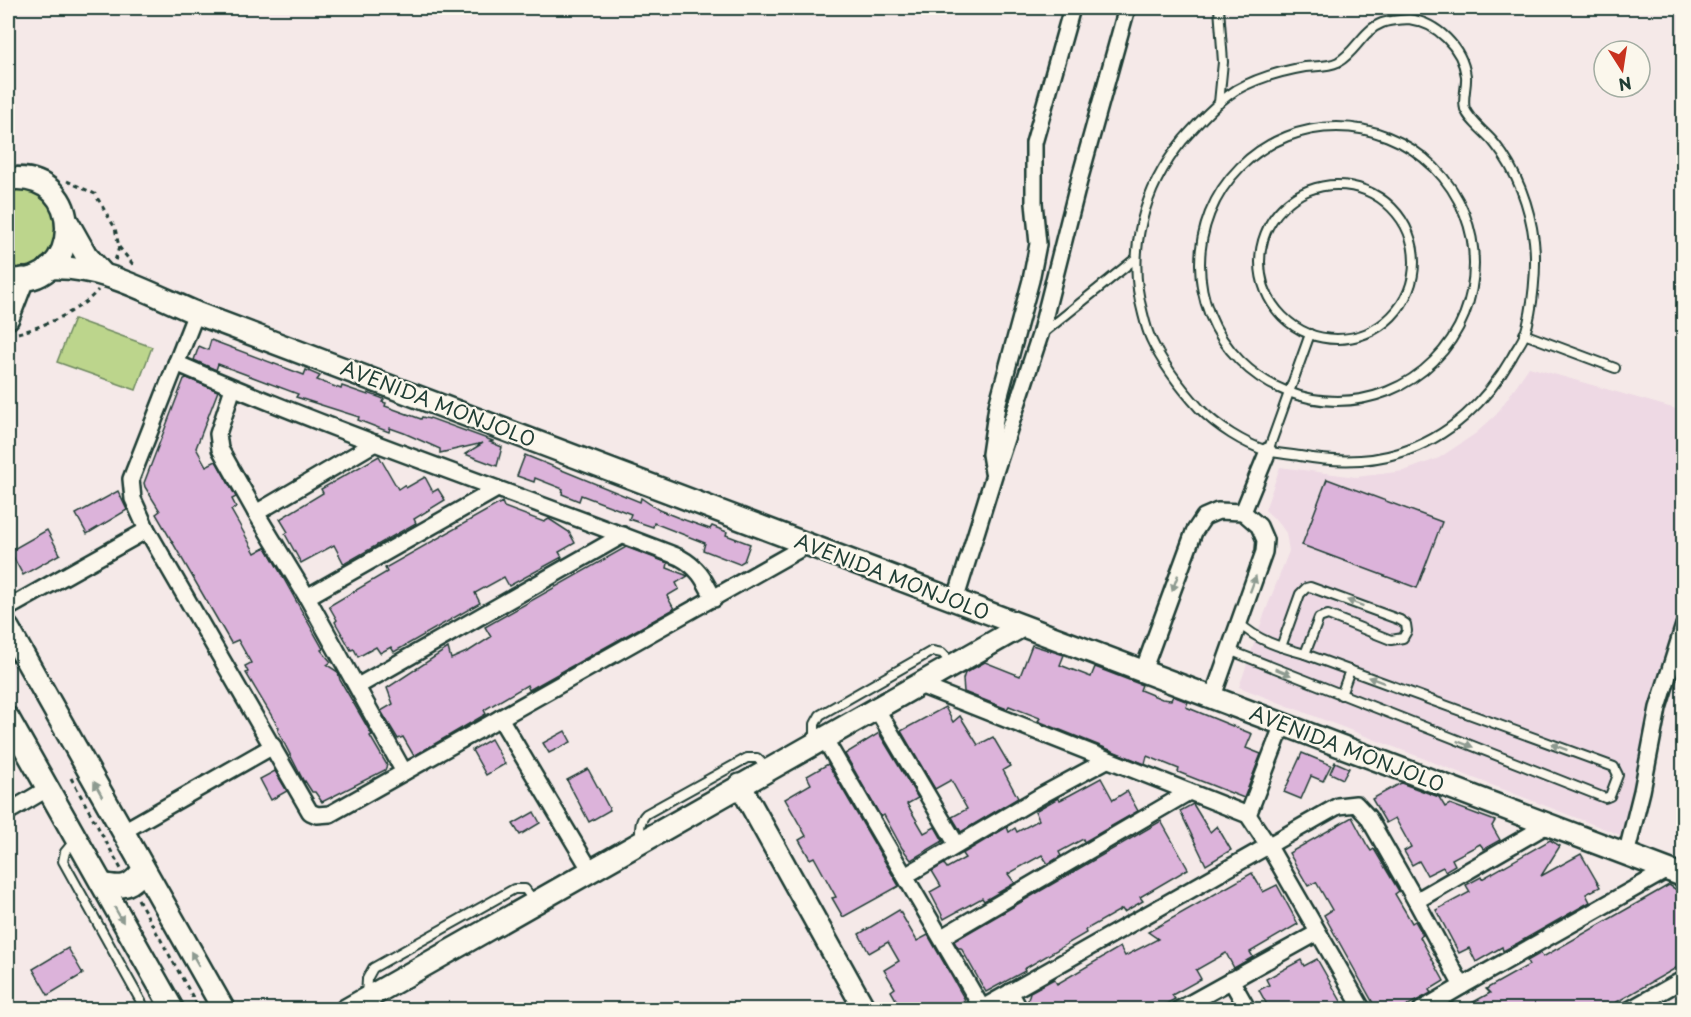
<svg xmlns="http://www.w3.org/2000/svg" width="1691" height="1017" viewBox="0 0 1691 1017" font-family="'Playpen Sans',sans-serif">
  <style>
    .built { fill: #eed9e4 }
    .green { fill: #bcd58c; stroke: #6e8960; stroke-width: 1.5 }
    .building { fill: #dcb3da; stroke: #1f3d34; stroke-width: 1.5 }
    .lines { fill: none; stroke-linecap: round; stroke-linejoin: round }
    .lane-casing { stroke: #1f3d34; stroke-width: 12 }
    .street-casing { stroke: #1f3d34; stroke-width: 20 }
    .secondary-casing { stroke: #1f3d34; stroke-width: 26 }
    .path { stroke: #1f3d34; stroke-width: 3; stroke-dasharray: 4.5 4.5; stroke-linecap: butt }
    .lane { stroke: #fbf7ec; stroke-width: 8 }
    .street { stroke: #fbf7ec; stroke-width: 15 }
    .secondary { stroke: #fbf7ec; stroke-width: 21 }
    .oneway { fill: #8d9a90 }
    .labels { text-anchor: middle; stroke-width: 4.5; stroke-linejoin: round; paint-order: stroke }
    .street-label { font-size: 20px; fill: #1f3d34; stroke: #fbf7ec }
  </style>
  <rect width="100%" height="100%" fill="#f5e9e8"/>
  <filter id="ink" filterUnits="userSpaceOnUse"><feTurbulence type="fractalNoise" baseFrequency=".0167" numOctaves="2"/><feDisplacementMap in="SourceGraphic" scale="12" xChannelSelector="R" yChannelSelector="G"/><feConvolveMatrix kernelMatrix="1 2 1 2 8 2 1 2 1" color-interpolation-filters="sRGB"/></filter>
  <g filter="url(#ink)">
    <polygon class="built" points="1529,367 1683,411 1683,613 1623,836 1239,687 1264,615 1289,551 1286,533 1279,523 1265,510 1280,467 1356,477 1404,471 1439,458 1475,434 1496,415"/>
    <g class="green">
      <polygon points="22,185 48,198 62,234 41,267 8,273 8,186"/>
      <polygon points="74,319 152,347 136,390 57,362"/>
    </g>
    <g class="building">
      <polygon points="211,340 304,375 306,370 320,376 317,380 341,389 342,386 368,395 368,393 384,399 382,402 386,403 385,406 421,419 422,417 429,419 430,418 493,441 490,442 502,447 497,466 465,454 483,443 440,453 440,449 404,433 390,428 389,432 358,420 359,417 296,397 298,394 218,364 216,370 194,360 199,346 208,350"/>
      <polygon points="187,378 218,391 196,448 206,466 216,461 236,497 232,499 236,507 231,510 239,524 255,553 266,547 323,649 321,650 331,662 327,665 338,672 340,680 372,735 370,736 387,765 385,770 322,802 315,792 312,792 305,781 304,782 278,731 279,728 246,673 248,672 245,666 251,663 238,640 231,643 156,514 160,511 145,487 144,483 184,379"/>
      <polygon points="525,455 640,502 641,498 659,510 679,518 710,529 712,526 727,532 726,535 750,544 744,561 739,564 703,550 705,543 654,523 653,527 629,519 631,514 581,495 579,501 562,494 563,489 535,478 534,482 517,476"/>
      <polygon points="379,456 398,489 404,485 406,488 425,477 433,492 438,489 445,500 414,519 416,523 344,564 334,545 301,563 285,534 288,532 280,519 323,493 321,489"/>
      <polygon points="1327,479 1442,522 1417,588 1302,545"/>
      <polygon points="118,491 127,510 87,534 76,514"/>
      <polygon points="502,502 504,507 544,522 549,519 569,532 575,543 559,552 562,557 509,586 504,577 475,593 480,603 394,652 391,647 380,653 376,647 358,657 354,649 351,650 335,622 337,620 329,606 387,572 385,568"/>
      <polygon points="47,530 60,554 23,575 10,551"/>
      <polygon points="626,547 668,563 667,568 688,576 676,583 679,589 667,596 674,609 529,690 527,685 484,710 486,714 414,756 403,737 398,739 381,711 393,704 387,688 448,648 451,659 469,651 491,637 485,627"/>
      <polygon points="1032,645 1064,655 1060,665 1091,677 1095,667 1142,685 1140,690 1162,699 1171,700 1173,696 1188,702 1186,707 1252,734 1246,748 1261,754 1244,798 1178,772 1179,769 1147,756 1145,764 1038,721 1040,718 1009,706 1007,709 964,692 963,679 965,673 985,662 1020,676"/>
      <polygon points="945,707 953,722 960,716 978,745 993,737 1010,766 1003,770 1018,798 961,832 952,817 967,809 951,780 935,789 901,731"/>
      <polygon points="565,731 571,742 549,753 543,743"/>
      <polygon points="879,733 918,798 907,804 924,833 935,827 943,841 911,860 902,848 884,815 881,817 845,754"/>
      <polygon points="491,739 505,764 486,775 472,750"/>
      <polygon points="1302,753 1331,765 1323,781 1311,776 1301,799 1284,792"/>
      <polygon points="1335,762 1349,768 1343,779 1330,773"/>
      <polygon points="828,764 899,886 843,917 832,898 836,897 814,857 810,859 799,840 806,836 785,799 811,784 807,776"/>
      <polygon points="588,769 610,810 589,822 567,780"/>
      <polygon points="275,771 287,791 271,800 260,779"/>
      <polygon points="1101,778 1113,800 1127,791 1138,811 1084,842 1083,839 1059,852 1061,856 1048,864 1042,855 1008,874 1015,883 984,901 982,898 944,919 930,892 941,886 932,871 944,864 947,868 965,858 962,854 1007,827 1009,832 1015,828 1017,832 1039,820 1035,811 1058,798 1060,800 1070,795"/>
      <polygon points="1401,783 1439,797 1445,807 1450,804 1495,821 1492,826 1500,840 1484,849 1480,844 1452,859 1455,865 1445,871 1443,867 1427,875 1419,861 1412,865 1404,851 1411,847 1395,818 1386,823 1372,799"/>
      <polygon points="1193,804 1210,832 1217,826 1231,850 1206,865 1180,811"/>
      <polygon points="534,812 540,823 520,835 513,824"/>
      <polygon points="1352,817 1367,845 1371,851 1374,849 1399,891 1395,894 1412,923 1415,921 1423,935 1420,937 1444,981 1429,990 1431,993 1399,1010 1377,1010 1324,915 1332,910 1316,882 1308,886 1289,853"/>
      <polygon points="1161,821 1188,869 1140,897 1143,901 1124,912 1122,909 1085,930 1086,933 1024,969 1025,971 986,992 961,948 958,948 954,941"/>
      <polygon points="1550,840 1560,846 1541,876 1581,854 1600,887 1586,894 1590,902 1518,943 1503,951 1502,947 1476,962 1469,948 1459,953 1436,910 1470,892 1466,885 1481,877 1482,879"/>
      <polygon points="1252,873 1263,892 1277,885 1298,924 1250,952 1253,957 1234,968 1226,953 1196,970 1201,979 1172,995 1175,999 1155,1010 1034,1010 1028,1000 1030,992 1054,979 1057,984 1120,947 1125,956 1158,939 1148,932"/>
      <polygon points="1669,885 1683,894 1683,964 1603,1010 1459,1010 1490,993 1486,989 1529,965 1527,961 1541,953 1543,957"/>
      <polygon points="899,910 917,941 928,935 965,1000 948,1010 902,1010 891,991 895,988 884,970 899,961 888,942 869,953 859,934"/>
      <polygon points="68,948 83,974 48,995 33,969"/>
      <polygon points="1317,959 1346,1010 1270,1010 1259,990 1269,985 1266,979 1301,960 1304,966"/>
    </g>
    <g class="lines">
      <g class="lane-casing">
        <g id="lane">
          <path d="M1409 19C1437 23 1462 47 1466 76 1467 86 1462 99 1465 109 1470 122 1487 133 1495 144 1517 171 1530 207 1534 241 1537 267 1533 309 1525 334 1522 342 1516 349 1512 357 1487 401 1449 438 1399 453 1367 463 1333 462 1300 456 1290 454 1278 454 1267 451 1243 443 1218 427 1200 409 1181 388 1163 365 1151 339 1147 331 1145 322 1143 314 1126 252 1143 189 1183 140 1199 122 1216 103 1236 90 1257 78 1282 71 1305 67 1316 66 1328 67 1338 62 1355 53 1363 30 1382 23 1390 20 1400 20 1409 19Z"/>
          <polyline points="1219,103 1223,62 1219,8"/>
          <circle cx="1337" cy="264" r="137"/>
          <circle cx="1337" cy="262" r="77"/>
          <polyline points="1042,334 1135,259"/>
          <polyline points="1524,334 1615,368"/>
          <polyline points="1268,451 1310,334"/>
          <polyline points="1281,647 1300,594 1306,588 1310,587 1400,620 1406,624 1407,631 1403,638 1391,640 1328,615 1319,618 1305,654"/>
          <path d="M1229 650 1605 798 1610 796 1618 775 1614 767 1305 654C1280 647 1258 641 1239 623"/>
          <polyline points="1341,695 1350,670"/>
          <polyline points="815,741 815,724 820,715 932,651 942,653 952,663"/>
          <polyline points="75,840 65,852 63,861 144,1007 149,1009 170,1008"/>
          <path d="M640 840C640 829 639 821 646 814L747 758H757L767 768"/>
          <polyline points="366,997 367,979 373,968 514,889 525,889 534,901"/>
        </g>
      </g>
      <g class="street-casing">
        <g id="street">
          <polyline points="196,313 131,479 133,499 147,530 310,812 317,815 330,814 807,545"/>
          <path d="M176 363C341 435 512 492 679 557 699 568 704 579 714 599"/>
          <polyline points="233,388 218,434 220,449 256,513 307,597 404,772"/>
          <polyline points="993,472 990,454 997,406 1031,280 1038,244 1034,203 1034,143 1072,8"/>
          <polyline points="1243,512 1268,451"/>
          <polyline points="256,513 375,443"/>
          <polyline points="307,597 497,489"/>
          <polyline points="955,601 994,475 1040,335 1079,181 1127,8"/>
          <polyline points="8,608 147,530"/>
          <polyline points="1143,671 1194,532 1204,517 1218,511 1243,512 1259,526 1265,540 1264,552 1212,699"/>
          <polyline points="917,684 1248,815 1268,845 1363,1010"/>
          <polyline points="358,686 623,535"/>
          <polyline points="876,708 957,845"/>
          <polyline points="500,718 591,871"/>
          <polyline points="824,738 982,1008"/>
          <polyline points="8,812 47,789"/>
          <polyline points="1248,815 1283,724"/>
          <polyline points="122,832 273,746"/>
          <polyline points="1626,855 1642,791 1658,708 1684,625"/>
          <polyline points="905,876 1044,794 1107,760"/>
          <polyline points="1416,901 1547,825"/>
          <polyline points="942,937 1189,792"/>
          <polyline points="1231,980 1248,1010"/>
          <polyline points="1462,986 1667,870"/>
          <polyline points="1010,992 1020,1010"/>
          <polyline points="979,1010 1338,806 1356,804 1368,817 1416,901 1462,986 1421,1010"/>
          <polyline points="1178,1010 1317,933"/>
          <polyline points="1629,1010 1684,979"/>
        </g>
      </g>
      <g class="secondary-casing">
        <g id="secondary">
          <path d="M8 179C89 169 83 291 8 279"/>
          <polyline points="68,223 86,255 103,274"/>
          <path d="M49 268C101 265 149 293 196 313L1684 876"/>
          <polyline points="8,318 23,279"/>
          <polyline points="8,628 224,1010"/>
          <polyline points="8,718 173,1010"/>
          <polyline points="740,785 865,1010"/>
          <path d="M102 884C123 889 131 887 144 869"/>
          <polyline points="346,1010 1022,626"/>
        </g>
      </g>
      <g class="path">
        <polyline points="67,181 95,194 115,228 119,247 115,261"/>
        <polyline points="119,247 135,267"/>
        <path d="M18 333C43 327 82 310 98 290"/>
        <polyline points="71,778 121,869"/>
        <polyline points="138,899 200,1010"/>
      </g>
      <use href="#lane" class="lane"/>
      <use href="#street" class="street"/>
      <use href="#secondary" class="secondary"/>
    </g>
    <defs><path id="oneway-solid" d="M-6-.8H1V-3.2L6.5 0L1 3.2V.8H-6Z" transform="scale(1.5)"/></defs>
    <g class="oneway">
      <use href="#oneway-solid" transform="translate(1175 583) rotate(110)"/>
      <use href="#oneway-solid" transform="translate(1253 584) rotate(-70)"/>
      <use href="#oneway-solid" transform="translate(1355 603) rotate(-160)"/>
      <use href="#oneway-solid" transform="translate(1283 672) rotate(22)"/>
      <use href="#oneway-solid" transform="translate(1376 680) rotate(-160)"/>
      <use href="#oneway-solid" transform="translate(1465 744) rotate(21)"/>
      <use href="#oneway-solid" transform="translate(1559 747) rotate(-160)"/>
      <use href="#oneway-solid" transform="translate(98 789) rotate(-119)"/>
      <use href="#oneway-solid" transform="translate(119 915) rotate(60)"/>
      <use href="#oneway-solid" transform="translate(195 959) rotate(-120)"/>
    </g>
  </g>
  <g class="labels">
    <g class="street-label">
      <text transform="translate(438 404) rotate(21)" y="7">AVENIDA MONJOLO</text>
      <text transform="translate(892 577) rotate(21)" y="7">AVENIDA MONJOLO</text>
      <text transform="translate(1347 749) rotate(21)" y="7">AVENIDA MONJOLO</text>
    </g>
  </g>
  <rect width="1691" height="1017" fill="none" stroke="#fbf7ec" stroke-width="30"/>
  <rect x="15" y="15" width="1661" height="987" fill="none" stroke="#1f3d34" stroke-width="2" filter="url(#ink)"/>
  <g transform="translate(1622 69) rotate(168)"><circle r="28" fill="#fbf7ec" stroke="#a3ada2" stroke-width="1.5"/>
  <path d="M0-4.5L10 22L0 15L-10 22Z" fill="#c8321e"/>
  <text y="-9" font-size="16" font-weight="bold" text-anchor="middle" fill="#1f3d34">N</text>
  </g>
</svg>
